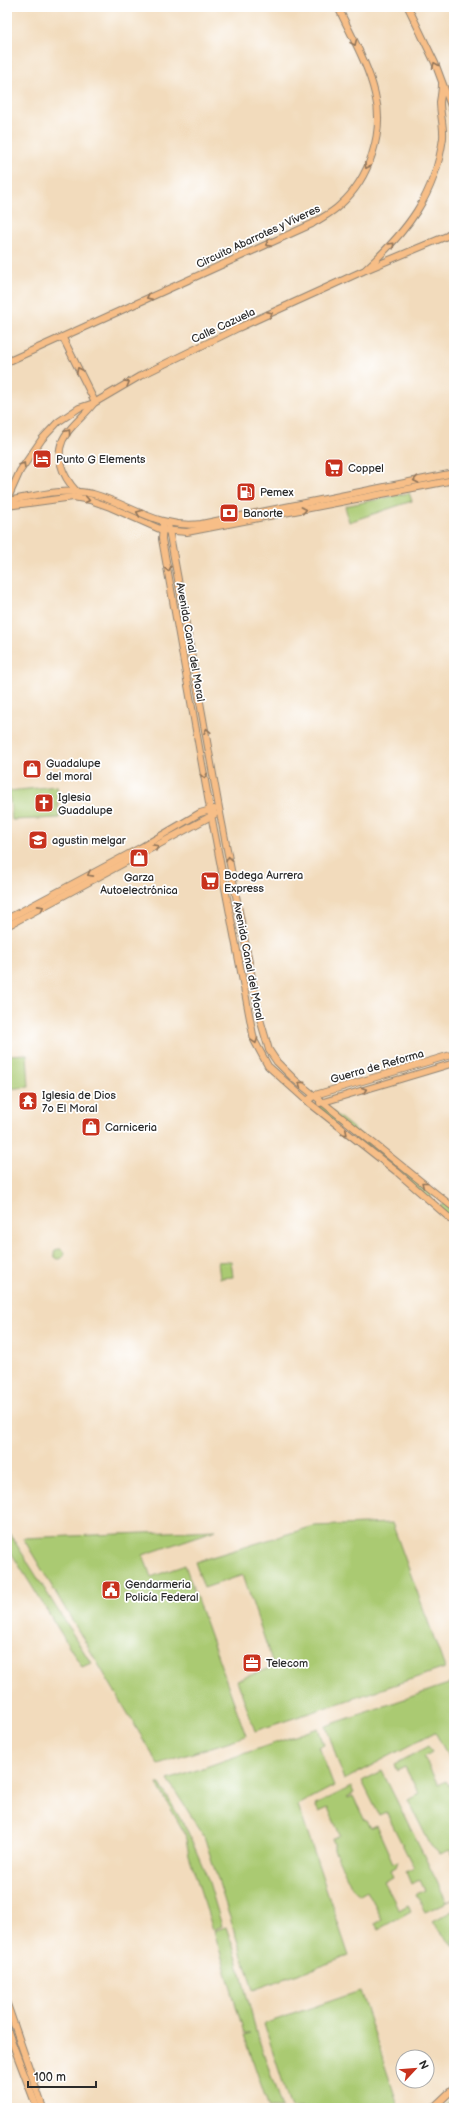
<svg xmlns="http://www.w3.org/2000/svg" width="461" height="2115" viewBox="0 0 461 2115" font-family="'Balsamiq Sans',sans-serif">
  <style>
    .green { fill: #aaca72; stroke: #6a7a4e }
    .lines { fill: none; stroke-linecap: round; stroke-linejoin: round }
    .major-casing { stroke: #8e8374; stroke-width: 8 }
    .major { stroke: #f7be87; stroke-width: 6 }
    .oneway { stroke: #917459 }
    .labels { text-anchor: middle; stroke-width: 3.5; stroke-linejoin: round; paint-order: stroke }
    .street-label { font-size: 11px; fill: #2b2b2b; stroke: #fff }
    .poi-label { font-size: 11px; fill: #2b2b2b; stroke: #fff; text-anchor: start }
  </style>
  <rect width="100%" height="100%" fill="#fff"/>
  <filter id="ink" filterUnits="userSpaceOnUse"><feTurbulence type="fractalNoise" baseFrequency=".025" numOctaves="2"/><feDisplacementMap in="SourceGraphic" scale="8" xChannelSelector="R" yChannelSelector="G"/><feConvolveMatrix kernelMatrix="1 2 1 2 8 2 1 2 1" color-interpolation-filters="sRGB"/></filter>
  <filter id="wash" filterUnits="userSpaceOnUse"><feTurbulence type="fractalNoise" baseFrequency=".012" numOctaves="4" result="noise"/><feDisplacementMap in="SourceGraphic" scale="16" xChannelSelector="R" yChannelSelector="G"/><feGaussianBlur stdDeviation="0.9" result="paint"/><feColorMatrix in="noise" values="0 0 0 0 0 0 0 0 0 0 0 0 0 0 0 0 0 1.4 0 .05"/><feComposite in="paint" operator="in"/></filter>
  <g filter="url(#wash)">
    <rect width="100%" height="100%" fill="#f2dbbc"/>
    <g class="green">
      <polygon points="409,493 412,501 349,522 345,506"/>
      <polygon points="57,786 59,818 12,820 9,791"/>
      <polygon points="27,1054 29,1087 7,1089 7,1055"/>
      <polygon points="323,1104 433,1193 430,1200 316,1107"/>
      <polygon points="446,1203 454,1210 454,1220 438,1207"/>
      <circle cx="59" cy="1254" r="5"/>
      <polygon points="231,1261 233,1277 220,1278 218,1262"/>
      <polygon points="392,1523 445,1668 255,1731 237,1680 274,1667 243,1575 204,1588 195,1562 314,1526"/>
      <polygon points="216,1530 143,1555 151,1577 185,1565 246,1736 158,1764 23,1538"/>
      <polygon points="10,1534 91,1663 82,1667 7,1546 7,1536"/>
      <polygon points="451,1683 454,1692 454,1764 453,1765 435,1732 344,1780 326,1726"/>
      <polygon points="318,1728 324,1745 319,1747 334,1786 298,1805 349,1956 253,1990 204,1836 168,1780"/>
      <polygon points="428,1746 432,1752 424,1757 438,1785 446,1781 450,1787 454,1785 454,1857 450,1850 440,1854 431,1846 408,1800 419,1794 405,1767 397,1771 394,1765"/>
      <polygon points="382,1771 447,1902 454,1899 425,1912 416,1894 425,1890 420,1879 411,1884 406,1872 414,1868 386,1812 379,1815 362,1781"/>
      <polygon points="157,1784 160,1784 188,1832 208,1879 222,1926 213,1930 189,1855 185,1834"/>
      <polygon points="351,1787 354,1793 347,1797 348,1798 353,1796 365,1821 367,1821 371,1828 376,1825 393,1863 398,1861 396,1867 390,1870 393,1877 384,1881 399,1910 408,1905 411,1911 379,1929 375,1923 382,1919 367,1891 360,1895 352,1888 334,1850 334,1843 332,1839 340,1835 328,1808 319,1812 315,1805"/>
      <polygon points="454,1910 454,1947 432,1922"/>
      <polygon points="226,1927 236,1955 256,2031 282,2108 269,2108 244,2035 250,2033 244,2033 214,1931"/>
      <polygon points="360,1991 399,2108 291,2108 264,2024"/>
      <polygon points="454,2096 454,2108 441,2108"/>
    </g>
  </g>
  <g filter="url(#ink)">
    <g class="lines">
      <g class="major-casing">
        <g id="major">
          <polyline points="408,7 435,63 454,114"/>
          <path d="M366 269C407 231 435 196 443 138 444 126 440 114 440 102 441 96 442 90 442 84"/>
          <polyline points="63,338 95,402"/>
          <path d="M7 362 312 224C321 218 332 213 340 205 369 179 385 133 375 94 368 64 351 35 338 7"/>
          <path d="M77 492C62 476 52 453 67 433 75 422 86 414 94 403"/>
          <polyline points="7,500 20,471 42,439 58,422 79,408 94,403 140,376 238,328 363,271 447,236 454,230"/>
          <path d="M7 501C34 496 65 487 93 494 132 505 157 529 201 524L454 473"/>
          <polyline points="7,506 73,497 90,500 110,507 162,530 187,532 454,480"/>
          <polyline points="163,523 162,539 210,809 254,1040 268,1066 307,1101 397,1172 454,1222"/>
          <polyline points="168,524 219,808 260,1019 269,1050 277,1062 295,1080 454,1208"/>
          <polyline points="7,919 140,848 200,813 214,809"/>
          <polyline points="7,926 215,814"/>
          <polyline points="307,1101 315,1095 454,1054"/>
          <polyline points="320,1103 454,1063"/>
          <polyline points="7,2004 43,2108"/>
          <polyline points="7,2029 37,2108"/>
          <polyline points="433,2108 454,2088"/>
        </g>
      </g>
      <use href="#major" class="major"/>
    </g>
    <defs><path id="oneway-chevron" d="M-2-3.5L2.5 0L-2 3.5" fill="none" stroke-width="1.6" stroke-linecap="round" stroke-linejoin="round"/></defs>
    <g class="oneway">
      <use href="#oneway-chevron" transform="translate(354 43) rotate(66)"/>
      <use href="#oneway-chevron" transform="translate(435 65) rotate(-112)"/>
      <use href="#oneway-chevron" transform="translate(367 166) rotate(115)"/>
      <use href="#oneway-chevron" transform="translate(268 244) rotate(156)"/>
      <use href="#oneway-chevron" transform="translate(392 245) rotate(-45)"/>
      <use href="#oneway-chevron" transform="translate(149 297) rotate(156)"/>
      <use href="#oneway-chevron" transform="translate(270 314) rotate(-24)"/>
      <use href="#oneway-chevron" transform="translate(79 370) rotate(-116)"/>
      <use href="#oneway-chevron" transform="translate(127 383) rotate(-30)"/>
      <use href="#oneway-chevron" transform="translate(68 432) rotate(-53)"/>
      <use href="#oneway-chevron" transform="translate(23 465) rotate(-58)"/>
      <use href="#oneway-chevron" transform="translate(416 480) rotate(169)"/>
      <use href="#oneway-chevron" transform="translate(87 500) rotate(12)"/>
      <use href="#oneway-chevron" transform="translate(304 510) rotate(-11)"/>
      <use href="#oneway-chevron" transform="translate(139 513) rotate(-158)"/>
      <use href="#oneway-chevron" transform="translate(168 569) rotate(80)"/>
      <use href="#oneway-chevron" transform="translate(207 731) rotate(-101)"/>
      <use href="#oneway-chevron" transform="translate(204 776) rotate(80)"/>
      <use href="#oneway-chevron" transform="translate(156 847) rotate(-29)"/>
      <use href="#oneway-chevron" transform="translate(229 859) rotate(-101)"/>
      <use href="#oneway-chevron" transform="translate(90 874) rotate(152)"/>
      <use href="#oneway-chevron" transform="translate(41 908) rotate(-28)"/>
      <use href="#oneway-chevron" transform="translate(255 1041) rotate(72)"/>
      <use href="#oneway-chevron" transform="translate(301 1084) rotate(-143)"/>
      <use href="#oneway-chevron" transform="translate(364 1090) rotate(-16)"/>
      <use href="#oneway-chevron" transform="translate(345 1133) rotate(40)"/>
      <use href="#oneway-chevron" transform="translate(424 1184) rotate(-141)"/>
    </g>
  </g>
  <defs>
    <g id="hotel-square" transform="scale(1)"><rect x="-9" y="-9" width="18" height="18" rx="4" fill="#c8321e" stroke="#fff"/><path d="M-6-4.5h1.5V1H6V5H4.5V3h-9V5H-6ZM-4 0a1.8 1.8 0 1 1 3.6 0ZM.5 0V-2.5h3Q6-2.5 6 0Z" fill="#fff"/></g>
    <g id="supermarket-square" transform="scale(1)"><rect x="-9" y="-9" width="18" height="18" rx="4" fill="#c8321e" stroke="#fff"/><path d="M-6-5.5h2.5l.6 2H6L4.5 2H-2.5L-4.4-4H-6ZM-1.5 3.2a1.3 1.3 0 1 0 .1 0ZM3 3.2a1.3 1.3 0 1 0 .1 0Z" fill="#fff"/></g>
    <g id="fuel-square" transform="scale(1)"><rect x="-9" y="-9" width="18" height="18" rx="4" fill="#c8321e" stroke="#fff"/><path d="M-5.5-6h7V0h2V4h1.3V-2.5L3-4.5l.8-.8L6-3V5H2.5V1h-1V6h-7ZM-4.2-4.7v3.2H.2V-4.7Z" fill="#fff"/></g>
    <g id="bank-square" transform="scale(1)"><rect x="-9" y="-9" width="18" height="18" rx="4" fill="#c8321e" stroke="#fff"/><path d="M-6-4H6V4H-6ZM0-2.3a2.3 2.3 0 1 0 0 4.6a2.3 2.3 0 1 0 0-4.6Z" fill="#fff"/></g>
    <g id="shop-square" transform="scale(1)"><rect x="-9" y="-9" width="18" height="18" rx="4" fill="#c8321e" stroke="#fff"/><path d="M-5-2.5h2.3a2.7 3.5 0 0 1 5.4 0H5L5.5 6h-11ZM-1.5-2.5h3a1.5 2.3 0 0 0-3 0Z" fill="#fff"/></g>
    <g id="church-square" transform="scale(1)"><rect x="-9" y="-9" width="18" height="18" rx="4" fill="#c8321e" stroke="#fff"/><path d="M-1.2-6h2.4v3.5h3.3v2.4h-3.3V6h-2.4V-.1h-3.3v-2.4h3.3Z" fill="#fff"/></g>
    <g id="school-square" transform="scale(1)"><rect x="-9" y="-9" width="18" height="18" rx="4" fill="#c8321e" stroke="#fff"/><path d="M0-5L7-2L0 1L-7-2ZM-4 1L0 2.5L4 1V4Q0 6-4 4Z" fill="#fff"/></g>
    <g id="temple-square" transform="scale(1)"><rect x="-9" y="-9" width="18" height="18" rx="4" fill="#c8321e" stroke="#fff"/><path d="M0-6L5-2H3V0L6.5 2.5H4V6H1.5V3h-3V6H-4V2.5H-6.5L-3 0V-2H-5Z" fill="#fff"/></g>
    <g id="civic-square" transform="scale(1)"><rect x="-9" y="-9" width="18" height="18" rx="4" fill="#c8321e" stroke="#fff"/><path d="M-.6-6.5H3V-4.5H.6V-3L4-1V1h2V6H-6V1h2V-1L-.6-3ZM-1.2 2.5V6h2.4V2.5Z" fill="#fff"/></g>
    <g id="office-square" transform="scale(1)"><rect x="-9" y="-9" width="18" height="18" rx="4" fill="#c8321e" stroke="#fff"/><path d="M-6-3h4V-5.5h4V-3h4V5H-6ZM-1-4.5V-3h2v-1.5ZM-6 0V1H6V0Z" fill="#fff"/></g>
  </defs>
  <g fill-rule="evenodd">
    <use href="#hotel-square" x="42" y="459"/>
    <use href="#supermarket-square" x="334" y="468"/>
    <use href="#fuel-square" x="246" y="492"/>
    <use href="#bank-square" x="229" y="513"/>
    <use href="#shop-square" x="32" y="769"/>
    <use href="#church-square" x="44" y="803"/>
    <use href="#school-square" x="38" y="840"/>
    <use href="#shop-square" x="139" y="858"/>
    <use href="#supermarket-square" x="210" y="881"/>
    <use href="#temple-square" x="28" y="1101"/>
    <use href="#shop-square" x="91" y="1127"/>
    <use href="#civic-square" x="111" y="1590"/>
    <use href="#office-square" x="252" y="1663"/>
  </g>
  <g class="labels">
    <g class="street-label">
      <text transform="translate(258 236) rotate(-25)" y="4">Circuito Abarrotes y Víveres</text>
      <text transform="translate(223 325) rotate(-25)" y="4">Calle Cazuela</text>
      <text transform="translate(191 642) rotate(80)" y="4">Avenida Canal del Moral</text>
      <text transform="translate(249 961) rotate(79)" y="4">Avenida Canal del Moral</text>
      <text transform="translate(377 1066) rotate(-16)" y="4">Guerra de Reforma</text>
    </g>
    <g class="poi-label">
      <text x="56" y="463">Punto G Elements</text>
      <text x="348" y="472">Coppel</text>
      <text x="260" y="496">Pemex</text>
      <text x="243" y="517">Banorte</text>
      <text x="46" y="767">Guadalupe<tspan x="46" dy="13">del moral</tspan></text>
      <text x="58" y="801">Iglesia<tspan x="58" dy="13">Guadalupe</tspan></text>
      <text x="52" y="844">agustin melgar</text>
      <text x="224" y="879">Bodega Aurrera<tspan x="224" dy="13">Express</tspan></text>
      <text x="139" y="881" text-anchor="middle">Garza<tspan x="139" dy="13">Autoelectrónica</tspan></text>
      <text x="42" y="1099">Iglesia de Dios<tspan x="42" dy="13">7o El Moral</tspan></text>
      <text x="105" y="1131">Carniceria</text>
      <text x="125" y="1588">Gendarmeria<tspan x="125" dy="13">Policía Federal</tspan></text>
      <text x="266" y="1667">Telecom</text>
    </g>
  </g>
  <rect width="461" height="2115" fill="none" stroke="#fff" stroke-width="24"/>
  <g transform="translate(415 2069) rotate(64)"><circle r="19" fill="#ffffff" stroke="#aaaaaa"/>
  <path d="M0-3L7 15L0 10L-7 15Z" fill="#c8321e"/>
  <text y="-6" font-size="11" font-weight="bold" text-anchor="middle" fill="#2b2b2b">N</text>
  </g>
  <path d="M28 2081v6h68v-6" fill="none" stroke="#2b2b2b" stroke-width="2"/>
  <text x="34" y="2081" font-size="12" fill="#2b2b2b" stroke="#ffffff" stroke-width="3" paint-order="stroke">100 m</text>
</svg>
